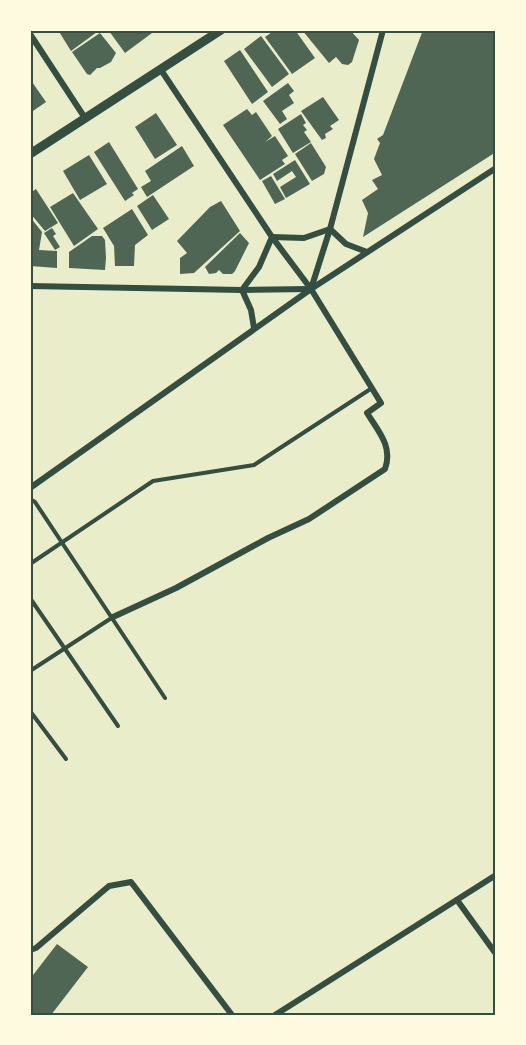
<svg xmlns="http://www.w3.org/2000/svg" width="526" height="1045" viewBox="0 0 526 1045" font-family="'Exo 2',sans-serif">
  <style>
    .building { fill: #4f6655 }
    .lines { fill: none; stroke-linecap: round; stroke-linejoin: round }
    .service { stroke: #344e41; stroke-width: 4 }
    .minor { stroke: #344e41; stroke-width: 6 }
    .tertiary { stroke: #344e41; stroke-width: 9 }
    .neatline { fill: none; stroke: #344e41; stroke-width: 2 }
  </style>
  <rect width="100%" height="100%" fill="#e9edc9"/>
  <g class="building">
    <polygon points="58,30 96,30 97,32 71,51"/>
    <polygon points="111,30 149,30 152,33 125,53 109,31"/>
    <polygon points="275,30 295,30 315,58 292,74 265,37"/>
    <polygon points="302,30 350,30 359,40 352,62 348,65 342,64 336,57 329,63"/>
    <polygon points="423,30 496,30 496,152 363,237 368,213 362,200 378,189 372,180 382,175 374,159 380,143 377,139 383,135"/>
    <polygon points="100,33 116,53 111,62 100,68 97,68 90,75 87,74 72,52"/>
    <polygon points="261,36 289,74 272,87 244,49"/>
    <polygon points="240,50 268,92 252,104 224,61"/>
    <polygon points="30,79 46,102 30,113"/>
    <polygon points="288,83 294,91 289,95 294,103 282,111 287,119 280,124 263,101"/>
    <polygon points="323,97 339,120 330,126 333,129 325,134 326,138 322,140 301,111"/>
    <polygon points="247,109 252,115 256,112 272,136 265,142 275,136 288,156 282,160 285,164 260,180 223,125"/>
    <polygon points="156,113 177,145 155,159 135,127"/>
    <polygon points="301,114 306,123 303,125 307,130 304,132 311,142 293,153 278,129"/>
    <polygon points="109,142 138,189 132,193 134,195 125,201 94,152"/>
    <polygon points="311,143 326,167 324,174 312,181 295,154"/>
    <polygon points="182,146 194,166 147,197 141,187 151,181 145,171"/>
    <polygon points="89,155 107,184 80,200 63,171"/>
    <polygon points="295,160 310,184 286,198 280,187 296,177 292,171 277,181 273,174"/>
    <polygon points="271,176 285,199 275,204 262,181"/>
    <polygon points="36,189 58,223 45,231 30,213 30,193"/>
    <polygon points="73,193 98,229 74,246 50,207"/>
    <polygon points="153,195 169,219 152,230 137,206"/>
    <polygon points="221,201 240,231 194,273 180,274 180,258 187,253 177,241 210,207"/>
    <polygon points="132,209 148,235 135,245 134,266 115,266 114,246 103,228"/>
    <polygon points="30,217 42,232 39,250 57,251 57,268 30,266"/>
    <polygon points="52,228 56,234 53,236 60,247 55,250 44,233"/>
    <polygon points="240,233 249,243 235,271 232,274 223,274 219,270 216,273 209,274 205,267"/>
    <polygon points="92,236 102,236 105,240 106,258 105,270 69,268 69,252"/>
    <polygon points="57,944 88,967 51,1015 30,1015 30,979"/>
  </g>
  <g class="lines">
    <g class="service">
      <polyline points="30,499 35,502 165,698"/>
      <polyline points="30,564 153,481 254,465 372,388"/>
      <polyline points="30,598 118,726"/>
      <polyline points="30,671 113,617"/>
      <polyline points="30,711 66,759"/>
    </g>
    <g class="minor">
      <polyline points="30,34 85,118"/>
      <polyline points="30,286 242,290 310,289"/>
      <polyline points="311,289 330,229 383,30"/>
      <polyline points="254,328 251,310 242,290 259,267 272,237 304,238 330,229 346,244 367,252"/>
      <polyline points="30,488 311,289 496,168"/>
      <path d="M113 617 176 588 268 538 309 519 385 469C393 447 379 432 367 413L381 403 311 289 272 237 161 70"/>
      <polyline points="457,900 496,954"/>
      <polyline points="30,950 36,948 109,886 131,882 232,1015"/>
      <polyline points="275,1015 496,875"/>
    </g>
    <polyline class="tertiary" points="30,154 221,30"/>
  </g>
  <rect width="526" height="1045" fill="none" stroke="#fefae0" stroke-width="63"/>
  <rect x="32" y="32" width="462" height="982" class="neatline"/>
</svg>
